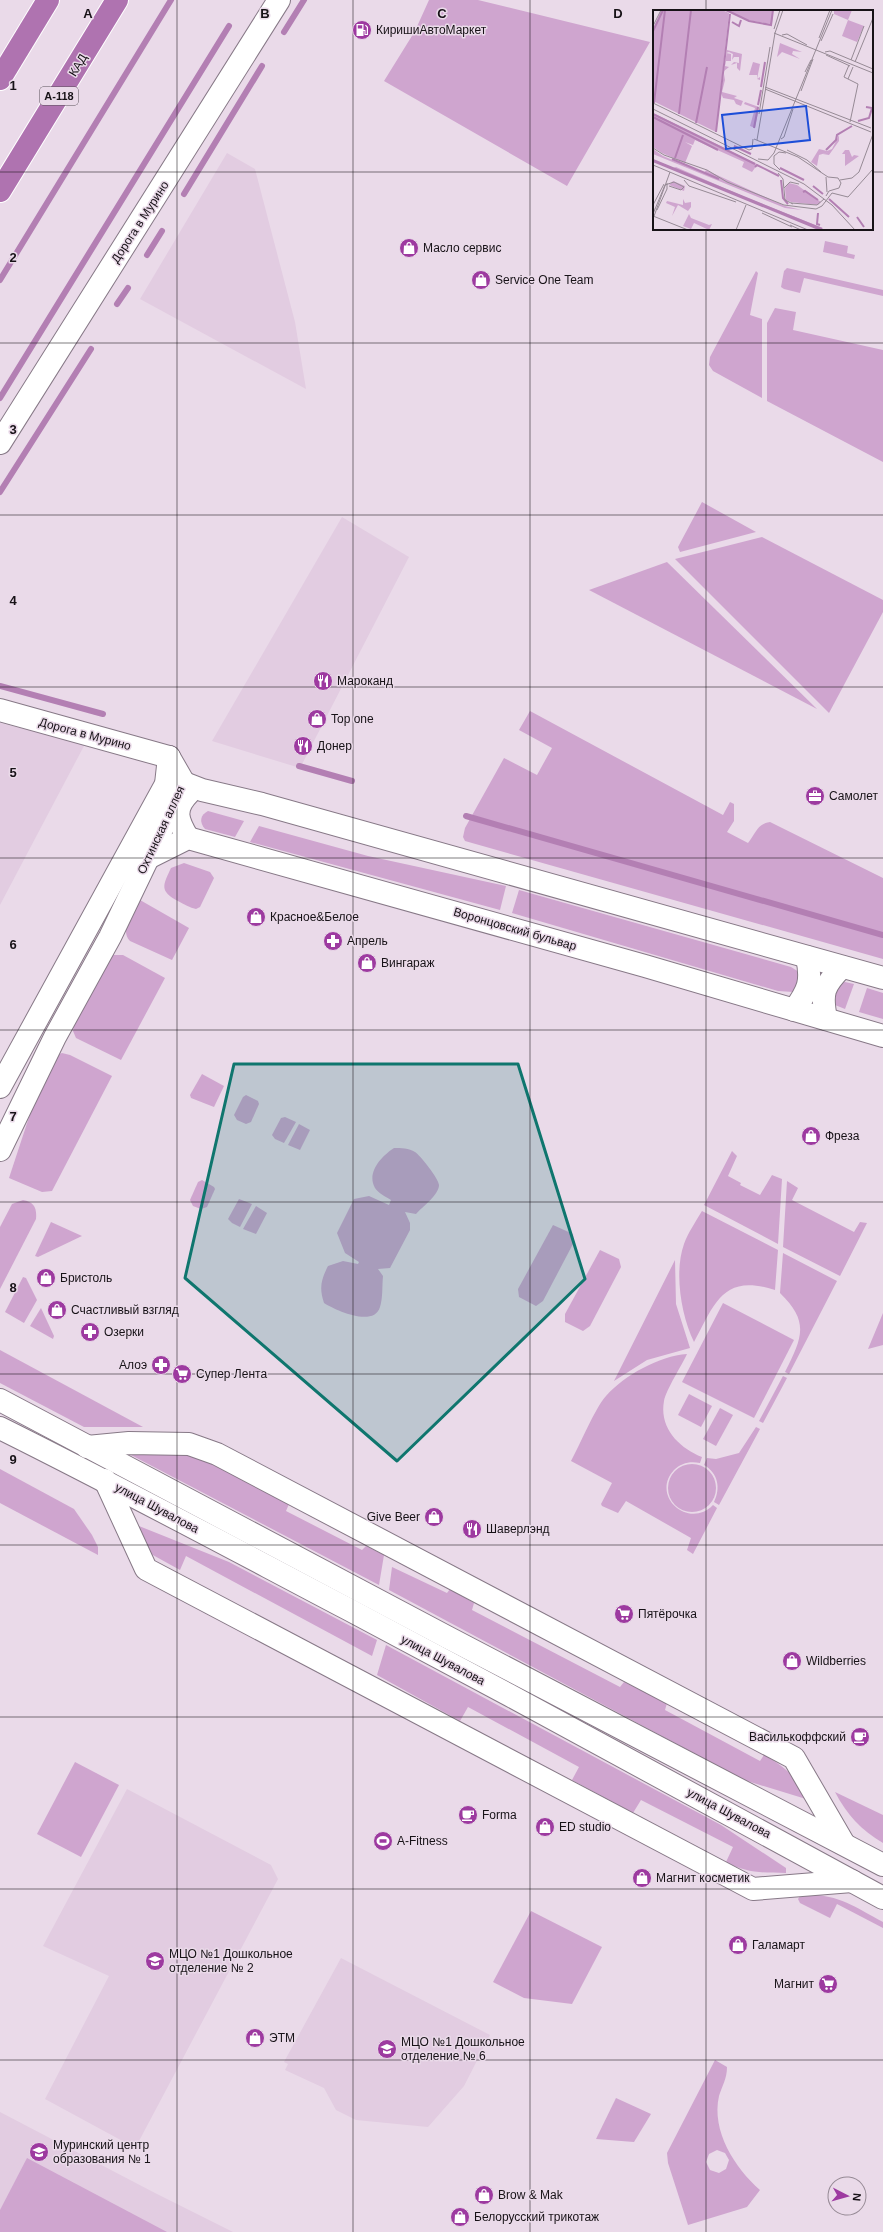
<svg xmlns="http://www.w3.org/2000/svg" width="883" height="2232" viewBox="0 0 883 2232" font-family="Helvetica,sans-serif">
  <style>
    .built { fill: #e2cce1 }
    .green { fill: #cfa5cf; fill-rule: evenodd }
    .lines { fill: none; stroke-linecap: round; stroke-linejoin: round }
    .stream { stroke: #b37fb3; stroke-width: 6 }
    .minor-casing { stroke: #877987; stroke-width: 24 }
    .tertiary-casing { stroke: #877987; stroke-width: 24 }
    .motorway-casing { stroke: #fff; stroke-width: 24 }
    .minor { stroke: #fff; stroke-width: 22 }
    .tertiary { stroke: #fff; stroke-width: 22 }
    .motorway { stroke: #af73b0; stroke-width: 22 }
    .marked { fill: #0f766e; fill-opacity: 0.2; stroke: #0f766e; stroke-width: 3; stroke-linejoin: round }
    .grid { fill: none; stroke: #171217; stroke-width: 1; stroke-opacity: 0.55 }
    .labels { text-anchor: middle; stroke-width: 3; stroke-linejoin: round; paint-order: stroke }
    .shield { fill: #eadae9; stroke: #564e56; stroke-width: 1 }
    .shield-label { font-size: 11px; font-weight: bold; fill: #171217 }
    .poi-label { font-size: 12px; fill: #171217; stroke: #eadae9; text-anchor: start }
    .street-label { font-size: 12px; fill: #171217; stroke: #eadae9 }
    .inset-river { fill: none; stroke: #b37fb3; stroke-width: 2 }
    .inset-road { fill: none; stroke: #968a95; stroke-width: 1 }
    .view { fill: #1d4ed8; fill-opacity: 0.15; stroke: #1d4ed8; stroke-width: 2 }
    .inset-edge { fill: none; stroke: #171217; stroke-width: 2 }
    .grid-label { font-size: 13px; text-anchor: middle; font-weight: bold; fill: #171217; stroke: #eadae9; stroke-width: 3; stroke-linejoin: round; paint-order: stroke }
  </style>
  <rect width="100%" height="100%" fill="#eadae9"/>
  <g class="built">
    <polygon points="227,153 255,169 295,322 306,389 140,299"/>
    <polygon points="342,517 409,557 300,768 212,741"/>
    <polygon points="0,723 85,744 0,905"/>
    <polygon points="127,1789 271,1865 278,1879 139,2141 128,2144 45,2099 109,1976 43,1946"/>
    <polygon points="341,1958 490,2035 464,2086 428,2127 356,2120 336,2110 324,2088 285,2070 288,2064 284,2062"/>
    <polygon points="0,2112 155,2193 233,2232 0,2232"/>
  </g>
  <g class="green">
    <polygon points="429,0 478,0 650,42 567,186 384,81 415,31"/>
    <polygon points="825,241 848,246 847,253 855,255 854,259 823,252"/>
    <polygon points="787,268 883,290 883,296 804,278 800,293 784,289 781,287 784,271"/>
    <polygon points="756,271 758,273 750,315 762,319 762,398 713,371 709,365 710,357"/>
    <polygon points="775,308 796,312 793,330 883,350 883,462 767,401 767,323"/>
    <polygon points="702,502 756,532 680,552 678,547"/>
    <polygon points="762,537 883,600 883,612 829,713 675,559"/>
    <polygon points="667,562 817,709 589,590"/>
    <path d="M530 711 723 815 730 802 734 804V821L727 832 748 843C756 833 757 824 770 822L883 878V959L465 841 463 837 465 828 504 758 537 775 552 748 519 730Z"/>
    <path d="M208 811 244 821 235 837 205 829C199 822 200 815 208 811Z"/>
    <polygon points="259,826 368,856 506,886 500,910 250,842"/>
    <path d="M184 863 210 872 214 878 200 907 196 909C190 908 184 904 178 901 159 891 163 885 171 868Z"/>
    <polygon points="519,890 791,967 799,972 801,983 793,992 778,991 512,913"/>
    <path d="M140 900 189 928 172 960 130 941C119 929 134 912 140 900Z"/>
    <polygon points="113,955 123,955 165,978 121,1060 76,1038 73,1031 74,1025 109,958"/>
    <polygon points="845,982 854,984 845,1009 835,1005 831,998 840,983"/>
    <polygon points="867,988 883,993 883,1019 859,1012"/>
    <polygon points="62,1053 70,1055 112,1076 52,1191 42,1192 9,1178 35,1099 57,1055"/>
    <polygon points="202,1074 224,1086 214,1107 191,1098 190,1095"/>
    <polygon points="246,1095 258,1101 259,1104 251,1122 246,1124 237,1120 234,1115 243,1097"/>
    <polygon points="285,1117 296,1122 284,1143 275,1139 272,1135 281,1118"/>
    <polygon points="299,1124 310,1130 300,1150 288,1145"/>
    <path d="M394 1148C401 1148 409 1148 415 1152 420 1155 439 1179 439 1185 439 1195 422 1207 416 1214L405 1212 410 1223V1230L390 1268 378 1269 383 1276C382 1286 383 1298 380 1307 374 1328 335 1310 324 1303 319 1288 321 1280 328 1266L343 1261 358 1264 359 1262 345 1253 337 1233 354 1199 369 1196 389 1205 391 1200C386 1197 378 1193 375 1188 366 1172 382 1156 394 1148Z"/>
    <polygon points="732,1151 737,1156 728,1176 741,1183 740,1185 760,1195 772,1175 782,1179 778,1244 704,1205"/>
    <polygon points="202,1180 214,1187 215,1189 207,1207 201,1209 193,1206 190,1200 198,1182"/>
    <polygon points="787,1181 798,1188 792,1200 854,1232 860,1222 867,1223 840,1276 783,1247"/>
    <polygon points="239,1199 252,1204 240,1227 232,1223 228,1219"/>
    <path d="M23 1200C34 1202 37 1208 36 1219L0 1289V1227L12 1204Z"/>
    <polygon points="256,1206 267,1213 256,1234 243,1229"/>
    <path d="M702 1211 778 1250 775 1290C723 1273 715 1303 694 1342 681 1315 674 1272 684 1244 688 1233 696 1221 702 1211Z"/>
    <polygon points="51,1222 82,1236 38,1257 35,1256"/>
    <polygon points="553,1225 573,1234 574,1242 543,1301 536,1306 519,1297 518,1289"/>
    <polygon points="600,1250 619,1259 621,1267 590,1326 583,1331 565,1322 565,1314"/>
    <path d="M783 1253 837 1281 789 1374 785 1372C802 1338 810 1322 780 1293Z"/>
    <polygon points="675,1260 676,1304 690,1348 647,1360 614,1381"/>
    <polygon points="23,1277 26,1278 37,1300 24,1323 5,1312"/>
    <polygon points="723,1303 794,1340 754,1418 682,1382"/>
    <polygon points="41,1308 54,1336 53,1339 30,1326"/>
    <polygon points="883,1313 883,1345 868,1349"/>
    <polygon points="0,1350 143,1427 84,1427 0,1383"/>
    <path d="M687 1354C682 1365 666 1390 664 1401 659 1428 679 1448 702 1457L700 1463C690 1461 681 1463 674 1470 650 1496 689 1530 713 1505L717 1508 693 1554 687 1550 691 1538 626 1501 618 1513 602 1506 601 1504 612 1483 571 1461C580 1445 595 1408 606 1396 625 1375 659 1356 687 1354Z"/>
    <polygon points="783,1376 787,1378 763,1423 759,1421"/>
    <polygon points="689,1394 712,1406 701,1427 678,1415"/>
    <polygon points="720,1408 733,1415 716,1446 703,1439"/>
    <path d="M756 1427 760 1429 719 1505 714 1502C721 1488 718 1473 704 1465L707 1458 716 1459 739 1453Z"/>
    <polygon points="165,1452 201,1457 289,1504 286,1511 362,1550 366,1546 384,1555 379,1585 131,1455"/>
    <circle cx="692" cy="1488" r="24"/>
    <polygon points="0,1469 74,1509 92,1535 98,1547 98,1555 0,1503"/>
    <polygon points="134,1524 229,1562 377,1640 372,1656 186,1556 180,1570 151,1554"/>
    <path d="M392 1567 447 1593 450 1589 474 1603 472 1610 620 1687 624 1682 667 1703 665 1710 760 1761 764 1755C781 1764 801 1779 806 1799L744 1780 389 1590Z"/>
    <path d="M386 1645 721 1825 786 1868V1873C764 1873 746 1873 726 1862L733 1847 641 1800 633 1813 572 1780 579 1767 468 1707 460 1721 377 1675Z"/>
    <polygon points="75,1762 119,1785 81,1857 37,1834"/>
    <path d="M835 1792 883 1815V1843C861 1830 847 1815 835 1792Z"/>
    <path d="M801 1895C837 1893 853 1906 883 1922V1928L837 1904 830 1918 800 1903 798 1899Z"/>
    <polygon points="531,1911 602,1947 572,2004 524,1998 493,1982"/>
    <path d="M715 2060 727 2067C727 2079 722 2086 719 2096 711 2131 735 2168 760 2190L747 2207 688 2225 668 2163 667 2153ZM717 2150 725 2153 729 2160 726 2169 719 2173 710 2170 706 2162 709 2154Z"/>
    <polygon points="616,2098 651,2114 634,2142 596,2139"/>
    <polygon points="27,2158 167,2232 0,2232 0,2210"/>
  </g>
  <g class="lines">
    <g class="stream">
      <polyline points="284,32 304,0"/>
      <polyline points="184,194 262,66"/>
      <polyline points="147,255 162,231"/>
      <polyline points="0,280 171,0"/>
      <polyline points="117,304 128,288"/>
      <polyline points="0,398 229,26"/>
      <polyline points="0,492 91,349"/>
      <polyline points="0,686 103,714"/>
      <polyline points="299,766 352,781"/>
      <polyline points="466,816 883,935"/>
    </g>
    <g class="minor-casing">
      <g id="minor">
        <polyline points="166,784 184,783 202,790 262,804 883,978"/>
        <path d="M188 838C177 820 173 809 189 793"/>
        <polyline points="148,858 188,838 645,966 883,1036"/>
        <path d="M794 1010C809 990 812 981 807 957"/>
        <path d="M826 1019C821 993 823 986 842 967"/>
        <polyline points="87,1447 129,1443 189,1444 217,1454 794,1758 844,1844"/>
        <polyline points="105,1480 146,1569 753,1889 852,1881"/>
      </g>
    </g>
    <g class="tertiary-casing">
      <g id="tertiary">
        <polyline points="0,443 279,0"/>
        <polyline points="0,710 169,757"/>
        <polyline points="0,1087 166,784 169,757"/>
        <polyline points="0,1150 55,1037 110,937 184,783 169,757"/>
        <polyline points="0,1400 447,1637 883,1865"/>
        <path d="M0 1428C117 1486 232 1548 348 1609 527 1704 705 1800 883 1898"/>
      </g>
    </g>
    <g class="motorway-casing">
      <g id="motorway">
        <polyline points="0,79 48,0"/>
        <polyline points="0,191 117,0"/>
      </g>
    </g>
    <use href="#minor" class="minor"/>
    <use href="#tertiary" class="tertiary"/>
    <use href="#motorway" class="motorway"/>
  </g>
  <path class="marked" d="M234 1064H518L585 1279 397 1461 185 1278Z"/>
  <path class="grid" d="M177 0V2232M353 0V2232M530 0V2232M706 0V11M0 172H654M872 172H883M706 229V2232M0 343H883M0 515H883M0 687H883M0 858H883M0 1030H883M0 1202H883M0 1374H883M0 1545H883M0 1717H883M0 1889H883M0 2060H883"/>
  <defs>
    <g id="fuel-disc" transform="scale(1)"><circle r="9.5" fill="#9d3aa0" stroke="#eadae9"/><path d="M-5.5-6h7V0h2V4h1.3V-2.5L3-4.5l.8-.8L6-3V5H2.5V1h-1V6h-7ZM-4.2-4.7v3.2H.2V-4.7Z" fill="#fff"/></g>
    <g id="shop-disc" transform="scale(1)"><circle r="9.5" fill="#9d3aa0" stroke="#eadae9"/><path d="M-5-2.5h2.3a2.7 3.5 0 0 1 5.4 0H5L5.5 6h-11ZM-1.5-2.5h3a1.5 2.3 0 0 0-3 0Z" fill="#fff"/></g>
    <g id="restaurant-disc" transform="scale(1)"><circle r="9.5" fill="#9d3aa0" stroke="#eadae9"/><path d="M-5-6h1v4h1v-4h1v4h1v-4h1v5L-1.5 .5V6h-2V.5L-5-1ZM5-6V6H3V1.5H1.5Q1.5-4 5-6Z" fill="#fff"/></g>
    <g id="office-disc" transform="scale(1)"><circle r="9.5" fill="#9d3aa0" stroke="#eadae9"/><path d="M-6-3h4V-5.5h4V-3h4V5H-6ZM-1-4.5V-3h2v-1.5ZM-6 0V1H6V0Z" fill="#fff"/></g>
    <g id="pharmacy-disc" transform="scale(1)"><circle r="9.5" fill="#9d3aa0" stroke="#eadae9"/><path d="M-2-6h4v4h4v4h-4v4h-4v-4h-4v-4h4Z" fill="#fff"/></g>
    <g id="supermarket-disc" transform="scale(1)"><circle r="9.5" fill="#9d3aa0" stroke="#eadae9"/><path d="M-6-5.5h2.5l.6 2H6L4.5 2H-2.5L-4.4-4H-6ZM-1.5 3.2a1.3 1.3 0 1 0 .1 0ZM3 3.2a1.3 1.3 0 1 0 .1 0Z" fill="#fff"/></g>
    <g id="cafe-disc" transform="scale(1)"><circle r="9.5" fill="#9d3aa0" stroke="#eadae9"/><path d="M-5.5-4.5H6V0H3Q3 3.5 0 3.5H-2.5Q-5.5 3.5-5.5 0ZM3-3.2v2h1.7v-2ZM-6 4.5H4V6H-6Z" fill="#fff"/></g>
    <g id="stadium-disc" transform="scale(1)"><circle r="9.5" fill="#9d3aa0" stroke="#eadae9"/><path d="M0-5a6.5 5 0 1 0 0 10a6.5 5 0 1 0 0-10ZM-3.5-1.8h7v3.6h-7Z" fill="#fff"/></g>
    <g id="school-disc" transform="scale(1)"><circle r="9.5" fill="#9d3aa0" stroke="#eadae9"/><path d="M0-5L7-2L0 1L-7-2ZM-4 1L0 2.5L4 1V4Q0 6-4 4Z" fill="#fff"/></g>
  </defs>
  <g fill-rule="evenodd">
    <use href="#fuel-disc" x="362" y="30"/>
    <use href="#shop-disc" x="409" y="248"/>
    <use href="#shop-disc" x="481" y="280"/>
    <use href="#restaurant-disc" x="323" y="681"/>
    <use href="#shop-disc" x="317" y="719"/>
    <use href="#restaurant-disc" x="303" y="746"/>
    <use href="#office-disc" x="815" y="796"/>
    <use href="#shop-disc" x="256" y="917"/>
    <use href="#pharmacy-disc" x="333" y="941"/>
    <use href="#shop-disc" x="367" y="963"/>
    <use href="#shop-disc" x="811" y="1136"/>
    <use href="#shop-disc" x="46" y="1278"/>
    <use href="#shop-disc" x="57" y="1310"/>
    <use href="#pharmacy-disc" x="90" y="1332"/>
    <use href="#pharmacy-disc" x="161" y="1365"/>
    <use href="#supermarket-disc" x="182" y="1374"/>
    <use href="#shop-disc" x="434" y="1517"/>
    <use href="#restaurant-disc" x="472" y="1529"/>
    <use href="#supermarket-disc" x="624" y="1614"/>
    <use href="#shop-disc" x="792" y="1661"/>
    <use href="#cafe-disc" x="860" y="1737"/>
    <use href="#cafe-disc" x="468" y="1815"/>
    <use href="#shop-disc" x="545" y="1827"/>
    <use href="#stadium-disc" x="383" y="1841"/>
    <use href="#shop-disc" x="642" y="1878"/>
    <use href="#shop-disc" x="738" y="1945"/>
    <use href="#school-disc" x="155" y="1961"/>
    <use href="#supermarket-disc" x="828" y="1984"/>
    <use href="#shop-disc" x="255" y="2038"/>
    <use href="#school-disc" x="387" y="2049"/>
    <use href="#school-disc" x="39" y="2152"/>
    <use href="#shop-disc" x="484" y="2195"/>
    <use href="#shop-disc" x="460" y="2217"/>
  </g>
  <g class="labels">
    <rect class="shield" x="40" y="87" width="38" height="18" rx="3"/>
    <g class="shield-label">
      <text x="59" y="100">А-118</text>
    </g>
    <g class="poi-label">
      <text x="376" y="34">КиришиАвтоМаркет</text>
      <text x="423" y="252">Масло сервис</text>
      <text x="495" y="284">Service One Team</text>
      <text x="337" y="685">Мароканд</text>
      <text x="331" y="723">Top one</text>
      <text x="317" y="750">Донер</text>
      <text x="829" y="800">Самолет</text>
      <text x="270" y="921">Красное&amp;Белое</text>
      <text x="347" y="945">Апрель</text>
      <text x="381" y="967">Вингараж</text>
      <text x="825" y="1140">Фреза</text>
      <text x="60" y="1282">Бристоль</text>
      <text x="71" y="1314">Счастливый взгляд</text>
      <text x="104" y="1336">Озерки</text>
      <text x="147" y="1369" text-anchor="end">Алоэ</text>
      <text x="196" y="1378">Супер Лента</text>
      <text x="420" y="1521" text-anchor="end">Give Beer</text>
      <text x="486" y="1533">Шаверлэнд</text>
      <text x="638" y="1618">Пятёрочка</text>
      <text x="806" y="1665">Wildberries</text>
      <text x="846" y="1741" text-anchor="end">Василькоффский</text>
      <text x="482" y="1819">Forma</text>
      <text x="559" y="1831">ED studio</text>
      <text x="397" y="1845">A-Fitness</text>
      <text x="656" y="1882">Магнит косметик</text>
      <text x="752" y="1949">Галамарт</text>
      <text x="169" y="1958">МЦО №1 Дошкольное<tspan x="169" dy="14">отделение № 2</tspan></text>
      <text x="814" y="1988" text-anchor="end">Магнит</text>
      <text x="269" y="2042">ЭТМ</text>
      <text x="401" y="2046">МЦО №1 Дошкольное<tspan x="401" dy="14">отделение № 6</tspan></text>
      <text x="53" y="2149">Муринский центр<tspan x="53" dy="14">образования № 1</tspan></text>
      <text x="498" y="2199">Brow &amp; Mak</text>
      <text x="474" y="2221">Белорусский трикотаж</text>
    </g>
    <g class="street-label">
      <text transform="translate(78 65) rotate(-59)" y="4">КАД</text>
      <text transform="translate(140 222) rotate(-57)" y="4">Дорога в Мурино</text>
      <text transform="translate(85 734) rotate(15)" y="4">Дорога в Мурино</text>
      <text transform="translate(161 830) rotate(-65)" y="4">Охтинская аллея</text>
      <text transform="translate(515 929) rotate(16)" y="4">Воронцовский бульвар</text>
      <text transform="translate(157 1508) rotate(28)" y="4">улица Шувалова</text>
      <text transform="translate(443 1660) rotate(28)" y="4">улица Шувалова</text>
      <text transform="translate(729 1813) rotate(28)" y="4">улица Шувалова</text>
    </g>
  </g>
  <g transform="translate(653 10)">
    <rect width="220" height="220" fill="#eadae9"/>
    <path d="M8 0H69L76 3 63 122 0 91V19ZM74 0H120L119 14 94 10ZM181 0H199L195 10 211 16 204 32 189 26 195 10 181 4ZM127 33 149 42 140 41 139 44 147 49 129 42 124 47ZM74 40 89 44 87 61 84 58V53L78 55 81 52 86 53V47H81L79 50 80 44 76 42 73 43 78 44V51H73L72 56 76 57 71 61ZM100 52 107 54 104 69 107 67V70L104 69V65H96ZM71 64 72 70 69 82 84 86 81 88 90 91 88 96 83 94 81 90 70 88 68 83ZM92 92 106 97 102 118 97 116 102 98 91 94ZM0 103 104 154V155L99 162 89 157 91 152 42 130 40 135 32 132 39 136 32 153 9 143 0 137ZM186 125V131L176 145 170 144 176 142 166 145 164 156 158 152 166 139 174 141 179 139ZM0 139 10 146 51 163 53 160 132 196 149 200 132 198 100 185 0 144ZM192 140H196L199 147 201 145 206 146 192 156V144H189ZM23 157 92 187 170 218 169 219 20 158ZM20 171 32 176 31 181 16 175ZM136 173 144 175 168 192 165 195 138 192 133 190 132 178ZM30 189 32 193 38 192V197L35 201 25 195 19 206 22 197 13 193 14 191 30 195ZM36 204 38 208 56 215 59 214 56 220 41 213 38 219 30 216Z" fill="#cfa5cf"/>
    <path class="inset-river" d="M73 0 96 11 118 15 120 0M79 12 86 16 88 10M0 21 10 0M108 77 112 52M1 93 12 0M105 95 108 80M0 104 102 154M26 104 38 0M0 107 65 140M205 111 216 108 219 98 213 97M43 113 54 57M101 118 105 97M63 122 77 4M81 136 98 144M173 140 183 130 184 125 199 116M22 148 30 125M19 149 66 169M0 150 169 219M0 151 168 220M102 157 104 155 126 166M127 158 151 170M128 170 130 188 135 194M160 176 170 184M150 182 152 181 165 190M176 189 196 207M165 203 164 214 167 215M204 207 211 217"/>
    <path class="inset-road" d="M0 16 8 0M121 19 127 0M121 23 220 63M129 25 134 24 154 35M166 28 177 0M168 31 180 4M172 42 177 41 220 59M173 45 197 56M198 50 211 16M202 52 220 8M196 55 191 67 205 74 197 112M152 62 158 50M195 69 200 57M112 77 218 118M112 79 218 122M148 81 160 49M0 93 96 140 99 139 100 129M0 99 151 174 179 195 202 220M106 104 117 37M101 129 145 147 175 167 185 168 188 173 186 178 176 181 173 186M128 129 131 127 140 99M104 130 122 23 130 0M0 138 11 145 54 160 74 172 131 195 163 199 169 196 179 183 195 187 220 159M134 140 154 150 168 162M105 149 115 150 121 143 179 0M0 155 155 220M127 160 121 154V146L126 142 133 143M125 163 130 169 132 190 140 194M173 167 174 182M31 170 36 176 83 192M187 170 199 168 206 162 220 124M131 178 137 172 146 174M138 193 164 195 171 189M1 200 0 195 11 174M4 200 14 179V173M109 203 139 217M0 204 12 175 21 172 31 177 28 180 16 176M0 206 35 220M0 209 17 162M137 215 148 220M83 220 93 195"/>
    <path class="view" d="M153 96 157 130 73 139 69 105Z"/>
    <rect width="220" height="220" class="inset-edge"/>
  </g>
  <g class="grid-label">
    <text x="88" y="18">A</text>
    <text x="265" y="18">B</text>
    <text x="442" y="18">C</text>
    <text x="618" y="18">D</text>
    <text x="13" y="90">1</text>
    <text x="13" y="262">2</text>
    <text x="13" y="434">3</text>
    <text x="13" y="605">4</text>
    <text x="13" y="777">5</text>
    <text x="13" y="949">6</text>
    <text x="13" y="1121">7</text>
    <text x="13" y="1292">8</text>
    <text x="13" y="1464">9</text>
  </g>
  <g transform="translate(847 2196) rotate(96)"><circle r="19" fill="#eadae9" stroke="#968a95"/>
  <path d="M0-3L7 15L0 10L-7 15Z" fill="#9d3aa0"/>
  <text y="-6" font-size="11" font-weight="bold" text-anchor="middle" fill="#171217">N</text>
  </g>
</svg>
